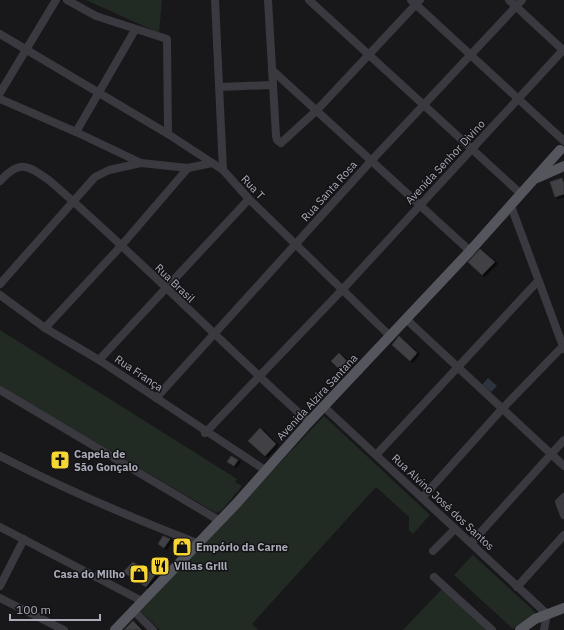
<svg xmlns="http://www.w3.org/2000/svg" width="564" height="630" viewBox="0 0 564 630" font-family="'IBM Plex Sans',sans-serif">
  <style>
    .green { fill: #222a24 }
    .water { fill: #2d343f }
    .building { fill: #3f4044; stroke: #333236; filter: url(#shadow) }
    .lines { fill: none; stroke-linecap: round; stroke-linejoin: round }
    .minor { stroke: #39393f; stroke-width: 8 }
    .major { stroke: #55555e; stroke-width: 10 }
    .labels { text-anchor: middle; stroke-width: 3; stroke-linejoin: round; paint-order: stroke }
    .street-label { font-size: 11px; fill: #aaacba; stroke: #131315 }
    .poi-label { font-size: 11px; font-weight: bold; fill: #aaacba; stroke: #131315; text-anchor: start }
  </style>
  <defs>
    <filter id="shadow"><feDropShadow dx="2.5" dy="1.5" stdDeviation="0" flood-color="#0009"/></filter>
  </defs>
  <rect width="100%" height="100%" fill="#18181a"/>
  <g class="green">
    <polygon points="86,0 162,0 159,33"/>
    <polygon points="0,330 237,479 235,482 242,486 221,511 216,513 0,386"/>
    <polygon points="324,416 430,515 413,534 409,530 409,517 376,487 252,624 258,630 160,630 140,611"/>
    <polygon points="473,555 534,611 536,614 513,629 454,575"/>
    <polygon points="442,589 486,630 403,630"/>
  </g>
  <polygon class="water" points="488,378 497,386 491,392 482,385"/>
  <g class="building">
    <polygon points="562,178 564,184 564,194 555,197 550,182"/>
    <polygon points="480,249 495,262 482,275 468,262"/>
    <polygon points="399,336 417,353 410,361 392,345"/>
    <polygon points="339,353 350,364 342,372 331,361"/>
    <polygon points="260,428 276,444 265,456 248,441"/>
    <polygon points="231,456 238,460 234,466 227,462"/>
    <polygon points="163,536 170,539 164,548 158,544"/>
    <polygon points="133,562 155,575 146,587 123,572"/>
    <polygon points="133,621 142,630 124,630"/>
  </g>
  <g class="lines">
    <g class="minor">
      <polyline points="67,0 96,16 167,39 168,134"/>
      <polyline points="215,0 223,170"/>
      <polyline points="268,0 276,136 277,140 281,143 317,110 420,0"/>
      <polyline points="309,0 521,194"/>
      <polyline points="411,0 564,141"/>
      <polyline points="509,0 564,51"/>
      <polyline points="0,34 168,134 223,170 249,199 390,336"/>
      <polyline points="272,70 470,251"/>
      <polyline points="220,87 272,85"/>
      <polyline points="0,93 56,0"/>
      <polyline points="0,99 76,132 141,163 188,168 212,163"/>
      <polyline points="76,132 135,30"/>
      <path d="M0 181C20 159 27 165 50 181 139 258 221 343 309 422"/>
      <polyline points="511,206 564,349"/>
      <polyline points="0,284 95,177 109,170 141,163"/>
      <polyline points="0,295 45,328 99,360 265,470"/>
      <polyline points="406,319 564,466"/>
      <polyline points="45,328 121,246 188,168"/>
      <polyline points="99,360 249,199"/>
      <polyline points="0,390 220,521"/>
      <polyline points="156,398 371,161 522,0"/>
      <polyline points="323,406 547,614 544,630"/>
      <polyline points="205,433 342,290 564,49"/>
      <polyline points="376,455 538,281"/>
      <path d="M0 456C64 489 130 517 197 543"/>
      <polyline points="564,497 559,502 564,515"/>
      <polyline points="422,498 502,409 563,346"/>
      <polyline points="0,527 142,601"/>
      <polyline points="471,543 564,440"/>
      <polyline points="433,551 455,529"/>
      <polyline points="434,577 492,630"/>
      <polyline points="0,586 24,539"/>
      <polyline points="517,587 564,535"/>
      <polyline points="0,598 64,630"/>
      <polyline points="133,610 153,630"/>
    </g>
    <g class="major">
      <polyline points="537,178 564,166"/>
      <polyline points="115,630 236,504 309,422 470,251 560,150"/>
      <polyline points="520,630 535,619 564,608"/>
    </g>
  </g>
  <defs>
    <g id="church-square" transform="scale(1)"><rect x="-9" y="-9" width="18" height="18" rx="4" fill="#f7d633" stroke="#131315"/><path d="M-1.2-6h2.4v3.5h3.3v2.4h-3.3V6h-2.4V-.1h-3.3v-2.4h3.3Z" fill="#111"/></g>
    <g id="shop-square" transform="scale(1)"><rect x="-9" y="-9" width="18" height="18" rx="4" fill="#f7d633" stroke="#131315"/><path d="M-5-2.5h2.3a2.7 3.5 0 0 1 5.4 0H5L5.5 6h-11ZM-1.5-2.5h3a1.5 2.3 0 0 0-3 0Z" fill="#111"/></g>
    <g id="restaurant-square" transform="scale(1)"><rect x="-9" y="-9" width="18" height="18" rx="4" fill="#f7d633" stroke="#131315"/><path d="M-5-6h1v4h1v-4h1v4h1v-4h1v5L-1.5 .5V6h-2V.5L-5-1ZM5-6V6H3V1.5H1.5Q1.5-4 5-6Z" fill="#111"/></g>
  </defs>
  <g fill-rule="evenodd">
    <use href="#church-square" x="60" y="460"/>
    <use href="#shop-square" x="182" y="547"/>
    <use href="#restaurant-square" x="160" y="566"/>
    <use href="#shop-square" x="139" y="574"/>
  </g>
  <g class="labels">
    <g class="street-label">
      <text transform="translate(445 162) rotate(-47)" y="4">Avenida Senhor Divino</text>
      <text transform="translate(253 187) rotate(47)" y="4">Rua T</text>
      <text transform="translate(329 191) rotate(-48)" y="4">Rua Santa Rosa</text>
      <text transform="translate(175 283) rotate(44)" y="4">Rua Brasil</text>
      <text transform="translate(139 373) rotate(34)" y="4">Rua França</text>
      <text transform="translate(317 397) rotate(-47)" y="4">Avenida Alzira Santana</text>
      <text transform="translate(443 502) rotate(43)" y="4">Rua Alvino José dos Santos</text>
    </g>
    <g class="poi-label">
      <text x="74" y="458">Capela de<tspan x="74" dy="13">São Gonçalo</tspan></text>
      <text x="196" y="551">Empório da Carne</text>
      <text x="174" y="570">Villas Grill</text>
      <text x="125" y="578" text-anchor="end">Casa do Milho</text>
    </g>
  </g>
  <path d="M10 614v6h90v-6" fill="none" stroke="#aaacba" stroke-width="2"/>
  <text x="16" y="614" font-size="12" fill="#aaacba" stroke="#131315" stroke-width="3" paint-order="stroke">100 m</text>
</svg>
